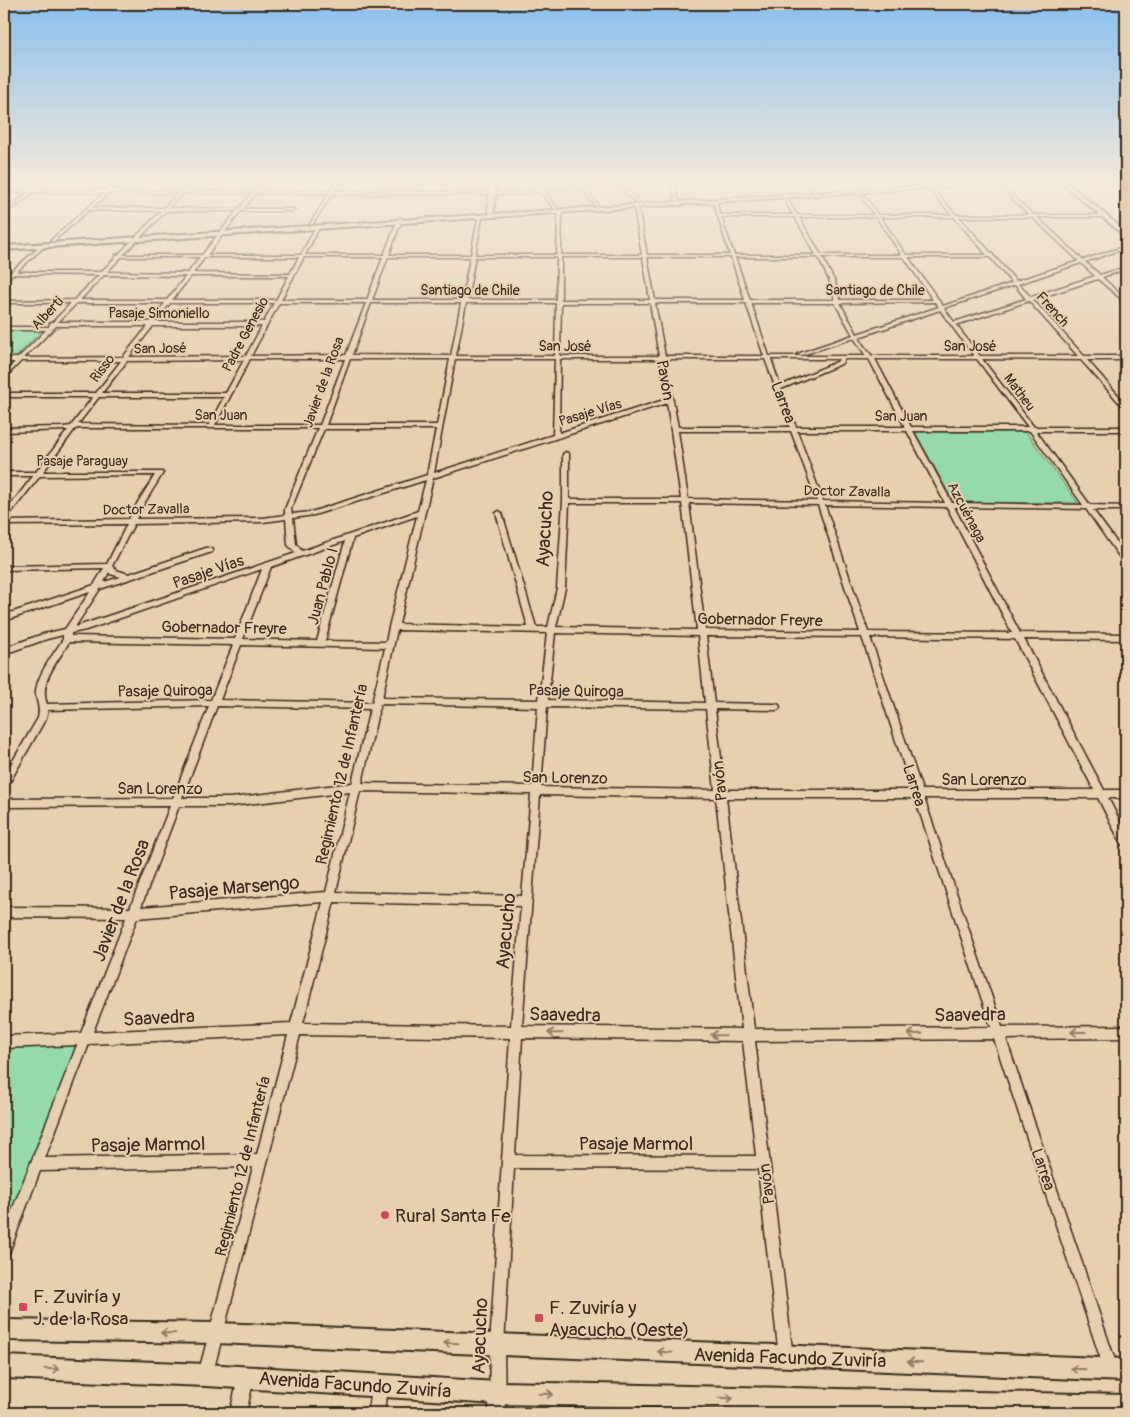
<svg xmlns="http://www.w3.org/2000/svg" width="1130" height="1417" viewBox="0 0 1130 1417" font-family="Pangolin,sans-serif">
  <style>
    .green { fill: #94dba9; stroke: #688264 }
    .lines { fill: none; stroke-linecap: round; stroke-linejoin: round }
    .street-casing { stroke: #3b2a1e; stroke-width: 3 }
    .secondary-casing { stroke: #3b2a1e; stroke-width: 4 }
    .street { fill: #e6d0af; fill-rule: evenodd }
    .secondary { fill: #e6d0af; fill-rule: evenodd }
    .oneway { stroke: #907d66 }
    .poi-dot { fill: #d1495b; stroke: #e6d0af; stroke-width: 2 }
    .labels { text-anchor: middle; stroke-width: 4; stroke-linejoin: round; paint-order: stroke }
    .far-street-label { font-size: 14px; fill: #3b2a1e; stroke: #e6d0af }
    .street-label { font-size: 16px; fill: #3b2a1e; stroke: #e6d0af }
    .near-street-label { font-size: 19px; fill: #3b2a1e; stroke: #e6d0af }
    .near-poi-label { font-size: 19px; fill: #3b2a1e; stroke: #e6d0af; text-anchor: start }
  </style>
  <rect width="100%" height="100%" fill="#e6d0af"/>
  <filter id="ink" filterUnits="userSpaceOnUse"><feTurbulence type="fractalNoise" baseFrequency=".02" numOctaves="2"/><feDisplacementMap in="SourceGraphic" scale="10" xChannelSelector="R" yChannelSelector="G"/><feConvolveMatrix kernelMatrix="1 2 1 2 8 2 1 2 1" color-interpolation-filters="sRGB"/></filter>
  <g filter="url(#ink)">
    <g class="green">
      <polygon points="4,330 41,331 15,358 4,358"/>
      <polygon points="915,432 1026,432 1078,503 954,502"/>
      <polygon points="81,1043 4,1239 4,1045"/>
    </g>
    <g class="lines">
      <g class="street-casing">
        <g id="street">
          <path d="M43 181H48L37 190H107L116 181H121L111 190 181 191 190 181H194L185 191H254L262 181H266L258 191H330L336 181H340L334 191H378L383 181H387L382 191H409L414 181H418L413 192H521L576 185 575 183 577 182 580 184 602 181H618L640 203 637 204 614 182 582 186 598 205 597 207 578 187 544 191 557 208 555 209 540 192 521 194H412L410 195 408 194H332L312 225 310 224 329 193H256L243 209H293L295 210 293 211H241L207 255H301L315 228 317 227 319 228 305 255H384L398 219 400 218 402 219 389 255H471L478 218 480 217 482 218 475 255H557L558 212 560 211 562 212 561 255H642L634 207 636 206 638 207 647 255H730L713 201 716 202 720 215H793L783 197 785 196 797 215H874L862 197 856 194 857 192 864 195 878 215H952L922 181H926L956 215H1029L996 184 997 182 1034 215H1105L1104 217H1037L1083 260 1126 246V248L1085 262 1100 275 1126 267V269L1102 277 1126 300V303L1098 279 1033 300 1084 356H1126V360H1087L1126 404V409L1124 408 1081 360 982 359 1034 427H1126V431H1036L1090 505 1126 506V510H1093L1126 555V562H1123L1086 509 954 507 1020 633 1126 634V640L1024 639 1104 790H1126V798H1108L1126 833V846L1122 845 1098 798H924L1002 1027 1126 1026V1038L1006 1039 1118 1369 1116 1374 1111 1376 1106 1374 1104 1369 994 1039 755 1041 793 1357 791 1362 786 1364 781 1362 779 1357 758 1169 514 1168 504 1345 505 1413H489L490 1345 510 1038 300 1035 211 1380 206 1383 201 1380 198 1375 253 1167 40 1171 9 1253 4 1255V1231L77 1045 4 1048V1036L81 1033 126 918 4 917V907L130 908 170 806 4 807V799L173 798 209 706 48 710 46 718 7 787 4 788V776L38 718C41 704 35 701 36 691 38 673 54 654 63 639V635L47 639 4 654V648L43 634 65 629 90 592 4 621V615L94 585 104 568 4 570V566L107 564 127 524 4 525V521L129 519 138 502 155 475 40 476 6 519 4 520V514L33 476H4V472H36L68 430 4 432V428L63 427 71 426 93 397H4V393H96L121 361H21L6 377 4 378V373L15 362H4V358H18L46 330H4V327H49L50 323 53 322 71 303H4V301L74 300 99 275 13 274 4 281V278L7 274H4V272H11L43 244 45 246 16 272H101L116 257V255H118L161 211 89 210 53 242 51 240 104 193 34 192 4 215V212L29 192H4V190H32ZM109 193H178L164 208H92ZM183 193H252L239 209 168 208ZM166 211H237L202 255H123ZM721 217H795L816 255H734ZM799 217H876L902 255H821ZM880 217H954L987 255H906ZM959 217H1032L1079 261 1016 281ZM121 257H200L188 273 107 272ZM205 257H299L290 274 193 273ZM304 257H383L367 300H281ZM388 257H470L462 300H372ZM475 257H557L556 300H467ZM561 257H643L650 300H561ZM647 257H731L745 300H655ZM735 257H818L830 282 835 300H750ZM822 257H904L933 300H840L835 282ZM908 257H990L1012 283 943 306ZM1081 263 1095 276 1031 297 1018 284ZM104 275 186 276 167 300H80ZM191 276H289L276 300H172ZM1015 285 1026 299 954 322 944 308ZM1029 301 1078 356H980L956 325ZM935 302 939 307 857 334 840 303ZM77 303H165L150 322H58ZM170 303H274L264 322H155ZM279 303H366L346 355 251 356ZM371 303H461L451 356 352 355ZM466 303H556L555 356H456ZM561 303H650L659 356H560ZM655 303H746L764 356H665ZM751 303H835L853 335 797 354 802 355 854 338 866 356H769ZM940 310 974 356H872L863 345 859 337ZM56 326H148L123 357 24 358ZM153 326H262L246 356 129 357ZM250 359H345L320 425H215ZM350 359H450L437 425H326ZM455 359H555L553 435 434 473ZM560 359H660L667 399 559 433ZM665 359H765L790 427H678ZM771 359H839L837 362 780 386ZM845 359H869L905 427H796L781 389 841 364ZM875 359H977L1028 427H911ZM244 360 226 393H102L127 361ZM99 397H224L209 425 78 424ZM667 403 681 499H569V454L566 452 563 454V501L557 588 548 627H536L502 513 499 511 496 513 528 627 399 624 433 478ZM79 428H318L285 509V515L263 518 136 519 145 502 163 473 162 472H43L75 429ZM324 429H436L427 475 311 512 292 514 291 509ZM678 431H791L817 501 688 499ZM797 431H907L945 503 823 501ZM913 431H1030L1083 505 952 503ZM426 480 418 511 302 551 296 544 293 518 314 515ZM569 503H682L697 630 556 627 565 588ZM689 503 818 505 860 632 705 630ZM825 505 947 507 1012 633 868 632ZM417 516 389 627 386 642 325 641 353 538ZM286 519 288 545 296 553 75 627 100 589 212 552 213 550 209 548H206L129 574 116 570 112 566 134 524 263 522ZM345 541 317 641 243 639 271 567ZM262 569 235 639 71 636V633L86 630ZM109 572 110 574 121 577 104 582ZM397 630 547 633 539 700 382 698ZM555 633 698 636 705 703 548 700ZM706 636 862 637 912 790H725L715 709 776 710 779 709 780 707 779 705 776 704 714 703ZM870 637 1015 639 1094 790H922ZM69 642 233 645 211 700 47 704C38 682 59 660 69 642ZM241 645 385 648 372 703 220 700ZM380 704 538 707 532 786 362 783ZM217 706 370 709 352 783 231 798H182ZM547 707 706 709 715 790 541 787ZM360 791 531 794 522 896 336 892ZM350 792 326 892 141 907 179 806H231ZM540 795 716 798 742 1029 522 1026ZM726 798H915L991 1027 754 1029ZM323 902 291 1023 93 1032 137 918ZM334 902 521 906 511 1026 303 1023ZM288 1035 257 1154 45 1158 89 1044ZM522 1038 743 1041 756 1156 515 1155Z"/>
          <polygon points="669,181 673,181 680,206 677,205"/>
          <polygon points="805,181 809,181 817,193 815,193"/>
          <polygon points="858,181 863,181 869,188 866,189"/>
          <polygon points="246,1370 251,1373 254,1378 246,1413 230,1413 238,1378 241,1373"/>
          <polygon points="379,1377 384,1380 387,1385 384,1413 368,1413 371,1385 374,1380"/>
          <polygon points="686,1388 691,1391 694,1396 695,1413 679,1413 678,1396 681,1391"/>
        </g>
      </g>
      <g class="secondary-casing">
        <g id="secondary">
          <polygon points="490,181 496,181 494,212 491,214 488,212"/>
          <polygon points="997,181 1029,181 4,250 4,246"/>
          <polygon points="1059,181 1065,181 1126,232 1126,237"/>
          <polygon points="4,1320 217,1323 1126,1359 1126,1381 217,1343 4,1340"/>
          <polygon points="4,1356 206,1364 497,1382 1126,1395 1126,1413 948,1413 497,1404 206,1386 4,1378"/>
        </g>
      </g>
      <use href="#street" class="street"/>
      <use href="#secondary" class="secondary"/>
    </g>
    <defs><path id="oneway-shaft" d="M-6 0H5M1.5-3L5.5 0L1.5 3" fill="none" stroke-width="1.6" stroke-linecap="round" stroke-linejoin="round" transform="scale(1.25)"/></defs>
    <g class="oneway">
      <use href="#oneway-shaft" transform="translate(1078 1032) rotate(180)"/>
      <use href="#oneway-shaft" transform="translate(555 1033) rotate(-179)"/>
      <use href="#oneway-shaft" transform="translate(915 1034) rotate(179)"/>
      <use href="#oneway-shaft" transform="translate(718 1035) rotate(-179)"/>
      <use href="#oneway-shaft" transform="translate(168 1333) rotate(-179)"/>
      <use href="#oneway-shaft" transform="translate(451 1343) rotate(-178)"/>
      <use href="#oneway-shaft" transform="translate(665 1352) rotate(-177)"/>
      <use href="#oneway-shaft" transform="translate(915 1362) rotate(-178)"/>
      <use href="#oneway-shaft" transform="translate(52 1369) rotate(2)"/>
      <use href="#oneway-shaft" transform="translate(1078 1369) rotate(-178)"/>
      <use href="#oneway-shaft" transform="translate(546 1394) rotate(1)"/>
      <use href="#oneway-shaft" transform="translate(726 1398) rotate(2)"/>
    </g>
  </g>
  <linearGradient id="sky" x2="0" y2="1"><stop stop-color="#88bfee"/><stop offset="0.48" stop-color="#f4eadb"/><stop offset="1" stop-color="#f4eadb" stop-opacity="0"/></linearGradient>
  <rect width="1130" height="380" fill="url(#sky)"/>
  <g class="poi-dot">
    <circle cx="385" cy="1215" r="5"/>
    <rect x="18" y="1302" width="10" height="10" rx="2.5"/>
    <rect x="534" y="1313" width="10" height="10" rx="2.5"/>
  </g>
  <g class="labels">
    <g class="far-street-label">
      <text x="470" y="295">Santiago de Chile</text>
      <text x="875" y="295">Santiago de Chile</text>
      <text transform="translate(1053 309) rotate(48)" y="5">French</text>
      <text transform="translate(47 313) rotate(-47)" y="5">Alberti</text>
      <text x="159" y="318">Pasaje Simoniello</text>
      <text transform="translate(245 334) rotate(-62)" y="5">Padre Genesio</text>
      <text x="565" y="351">San José</text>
      <text x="970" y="351">San José</text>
      <text transform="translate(160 348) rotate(-1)" y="5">San José</text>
      <text transform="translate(102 368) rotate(-53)" y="5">Risso</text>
      <text transform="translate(323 382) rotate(-70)" y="5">Javier de la Rosa</text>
      <text transform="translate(1020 392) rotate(53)" y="5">Matheu</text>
      <text transform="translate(590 412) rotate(-17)" y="5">Pasaje Vías</text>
      <text x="221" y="420">San Juan</text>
      <text x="901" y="421">San Juan</text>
      <text x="82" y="466">Pasaje Paraguay</text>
      <text transform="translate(847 491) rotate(1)" y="5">Doctor Zavalla</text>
      <text transform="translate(146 509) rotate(-1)" y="5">Doctor Zavalla</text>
      <text transform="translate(967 512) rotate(62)" y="5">Azcuénaga</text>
    </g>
    <g class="street-label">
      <text transform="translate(666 380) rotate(80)" y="6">Pavón</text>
      <text transform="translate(784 402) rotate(69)" y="6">Larrea</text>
      <text transform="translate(208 571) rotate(-19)" y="6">Pasaje Vías</text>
      <text transform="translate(322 586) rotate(-75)" y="6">Juan Pablo I</text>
      <text transform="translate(760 619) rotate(1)" y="6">Gobernador Freyre</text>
      <text transform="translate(224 627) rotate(1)" y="6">Gobernador Freyre</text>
      <text transform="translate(165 690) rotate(-1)" y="6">Pasaje Quiroga</text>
      <text transform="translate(576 690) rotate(1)" y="6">Pasaje Quiroga</text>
      <text transform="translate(341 774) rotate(-77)" y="6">Regimiento 12 de Infantería</text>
      <text transform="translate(565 777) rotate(1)" y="6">San Lorenzo</text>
      <text x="984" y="785">San Lorenzo</text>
      <text transform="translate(719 781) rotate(-96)" y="6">Pavón</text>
      <text transform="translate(915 785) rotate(72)" y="6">Larrea</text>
      <text x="160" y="794">San Lorenzo</text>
      <text transform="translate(242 1166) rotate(-76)" y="6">Regimiento 12 de Infantería</text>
      <text transform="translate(1044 1169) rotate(71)" y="6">Larrea</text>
      <text transform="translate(766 1184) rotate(-97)" y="6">Pavón</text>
    </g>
    <g class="near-street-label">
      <text transform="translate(544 529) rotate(-87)" y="7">Ayacucho</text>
      <text transform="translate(234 887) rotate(-5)" y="7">Pasaje Marsengo</text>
      <text transform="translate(120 900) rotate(-69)" y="7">Javier de la Rosa</text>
      <text transform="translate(505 931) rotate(-85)" y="7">Ayacucho</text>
      <text transform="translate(565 1014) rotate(1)" y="7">Saavedra</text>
      <text transform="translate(970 1014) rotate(-1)" y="7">Saavedra</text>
      <text transform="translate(159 1017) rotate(-3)" y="7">Saavedra</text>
      <text x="636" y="1150">Pasaje Marmol</text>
      <text transform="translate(148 1144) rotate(-1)" y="7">Pasaje Marmol</text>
      <text transform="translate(479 1336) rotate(-88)" y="7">Ayacucho</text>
      <text transform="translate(790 1357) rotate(2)" y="7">Avenida Facundo Zuviría</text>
      <text transform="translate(355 1384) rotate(4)" y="7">Avenida Facundo Zuviría</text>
    </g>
    <g class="near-poi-label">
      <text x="395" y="1222">Rural Santa Fe</text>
      <text x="33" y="1303">F. Zuviría y<tspan x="33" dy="22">J. de la Rosa</tspan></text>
      <text x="549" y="1314">F. Zuviría y<tspan x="549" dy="22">Ayacucho (Oeste)</tspan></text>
    </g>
  </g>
  <rect width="1130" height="1417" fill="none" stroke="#e6d0af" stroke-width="20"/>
  <rect x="10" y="10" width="1110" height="1397" fill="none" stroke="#3b2a1e" stroke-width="2" filter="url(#ink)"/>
</svg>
